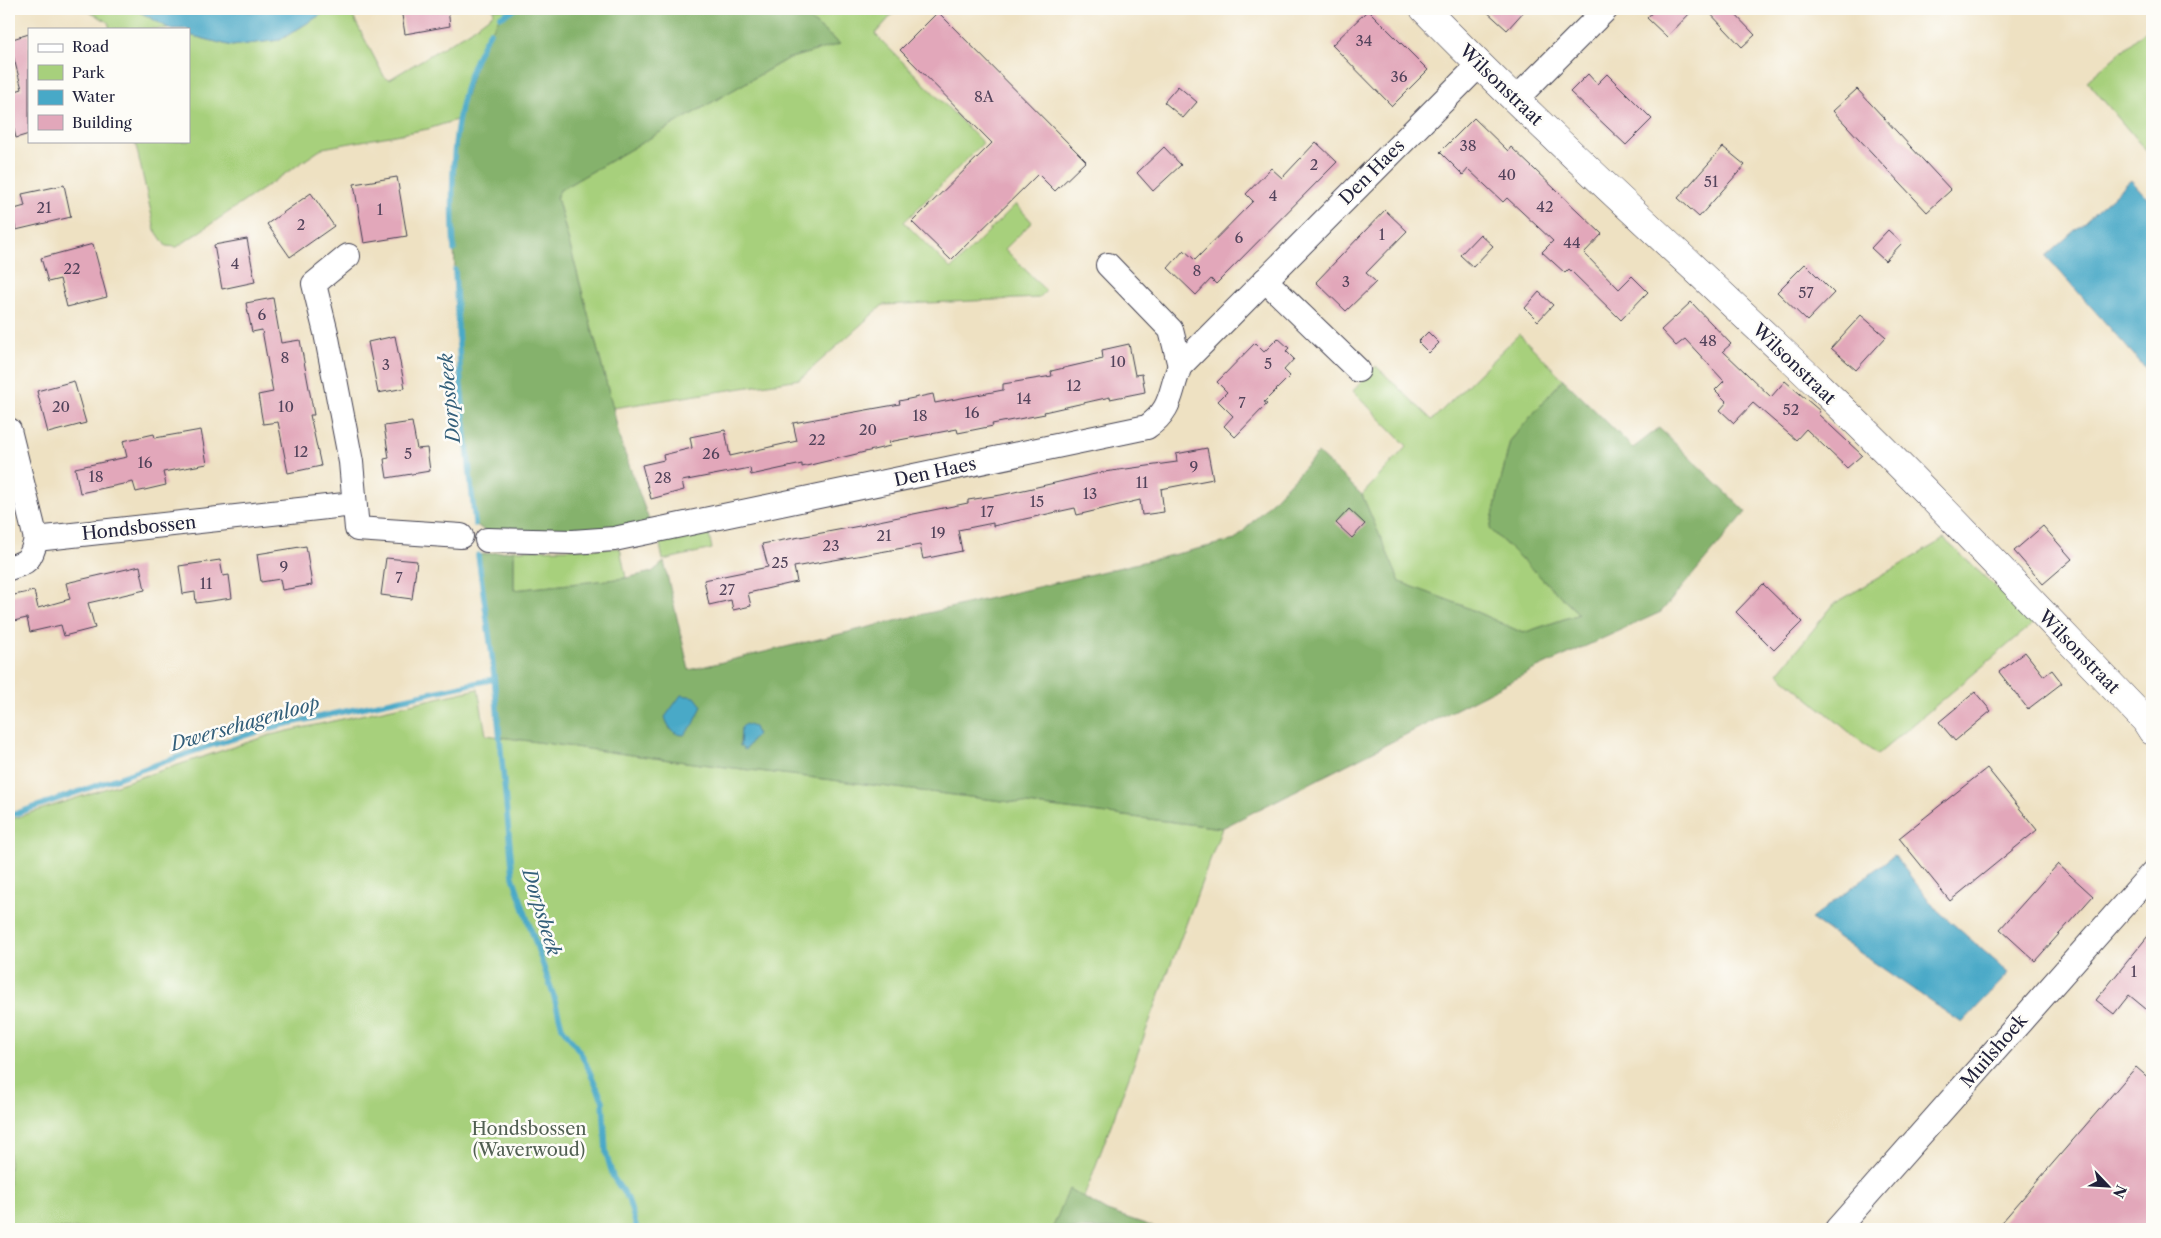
<svg xmlns="http://www.w3.org/2000/svg" width="2161" height="1238" viewBox="0 0 2161 1238" font-family="'Libre Caslon Text',serif">
  <style>
    .green { fill: #a7d07c; stroke: #64795c }
    .forest { fill: #85b26c; stroke: #546a54; fill-rule: evenodd }
    .water { fill: #48a9c7; stroke: #356681 }
    .lines { fill: none; stroke-linecap: round; stroke-linejoin: round }
    .stream { stroke: #48a9c7; stroke-width: 5.5 }
    .building { fill: #e2a7ba }
    .minor-casing { stroke: #413f4f; stroke-width: 26 }
    .tertiary-casing { stroke: #413f4f; stroke-width: 29 }
    .minor { stroke: #fff; stroke-width: 24 }
    .tertiary { stroke: #fff; stroke-width: 28 }
    .labels { text-anchor: middle; stroke-width: 5; stroke-linejoin: round; paint-order: stroke }
    .number-label { font-size: 15px; fill: #52435b }
    .street-label { font-size: 18px; fill: #22223b; stroke: #fdfcf7 }
    .park-label { font-size: 18px; fill: #515f52; stroke: #fdfcf7 }
    .water-label { font-size: 19px; font-style: italic; fill: #335f7a; stroke: #fdfcf7 }
  </style>
  <rect width="100%" height="100%" fill="#fdfcf7"/>
  <filter id="ink" filterUnits="userSpaceOnUse"><feTurbulence type="fractalNoise" baseFrequency=".02" numOctaves="2"/><feDisplacementMap in="SourceGraphic" scale="10" xChannelSelector="R" yChannelSelector="G"/><feConvolveMatrix kernelMatrix="1 2 1 2 8 2 1 2 1" color-interpolation-filters="sRGB"/></filter>
  <filter id="wash" filterUnits="userSpaceOnUse"><feTurbulence type="fractalNoise" baseFrequency=".0096" numOctaves="4" result="noise"/><feDisplacementMap in="SourceGraphic" scale="20" xChannelSelector="R" yChannelSelector="G"/><feGaussianBlur stdDeviation="1.12" result="paint"/><feColorMatrix in="noise" values="0 0 0 0 0 0 0 0 0 0 0 0 0 0 0 0 0 1.4 0 .05"/><feComposite in="paint" operator="in"/></filter>
  <g filter="url(#wash)">
    <rect width="100%" height="100%" fill="#eee1c2"/>
    <g class="green">
      <polygon points="84,9 134,9 170,29 110,29 108,22"/>
      <polygon points="330,9 349,9 385,78 390,79 470,31 494,13 493,9 515,9 510,12 463,100 459,119 428,129 323,148 177,247 166,246 155,230 135,141 189,141 189,35 232,46 280,40"/>
      <polygon points="797,9 897,9 875,34 983,143 904,222 951,269 1016,204 1032,222 1005,249 1046,291 1039,298 883,305 800,379 613,408 557,197 560,190 787,59 840,44"/>
      <polygon points="2152,25 2152,158 2087,81"/>
      <polygon points="1519,334 1563,379 1510,441 1490,529 1579,614 1523,633 1461,605 1399,582 1362,495 1407,446 1353,391 1376,366 1432,420"/>
      <polygon points="708,530 712,549 663,560 659,540"/>
      <polygon points="1944,539 2034,623 1877,755 1778,673 1834,604"/>
      <polygon points="620,548 626,578 514,590 514,550"/>
      <polygon points="478,689 486,735 669,760 1222,828 1072,1229 9,1229 9,820 270,735"/>
    </g>
    <g class="forest">
      <polygon points="515,9 797,9 840,44 787,59 560,190 557,197 613,408 620,440 650,523 603,532 485,531 475,524 461,386 452,209 459,118 481,47 500,17"/>
      <path d="M1563 379 1633 448 1659 428 1746 512 1661 612 1533 670 1222 828 669 760 500 737 478 555 514 550V590L626 578 652 572 664 562 689 670 1235 540 1318 453 1362 495 1400 582 1461 605 1523 633 1579 614 1490 529 1510 441ZM695 697 680 735 669 728ZM741 728 757 734 740 746Z"/>
      <polygon points="1069,1189 1107,1211 1160,1229 1052,1229"/>
    </g>
    <g class="water">
      <polygon points="135,9 236,9 251,12 256,9 330,9 280,40 232,46 189,35 189,29 170,29"/>
      <polygon points="2131,180 2152,203 2152,369 2149,372 2046,256"/>
      <path d="M681 695 695 697 702 706 694 724 684 735C673 735 668 727 665 717Z"/>
      <polygon points="745,724 754,727 757,734 745,750 740,746 741,728"/>
      <polygon points="1894,855 1935,908 2009,973 1962,1023 1811,919"/>
    </g>
    <g class="lines">
      <g class="stream">
        <polyline points="500,17 515,9"/>
        <path d="M454 250C450 178 451 94 490 32"/>
        <polyline points="455,270 461,386 475,524"/>
        <polyline points="478,555 492,656 513,877 554,997 562,1027 582,1055 603,1101 606,1153 613,1177 628,1199 637,1229"/>
        <polyline points="9,816 215,744 282,725 494,679"/>
      </g>
    </g>
    <g id="blocks">
      <g class="building">
        <polygon points="401,9 448,9 450,26 405,34"/>
        <polygon points="1484,9 1526,9 1507,30"/>
        <polygon points="1655,9 1694,9 1667,37 1647,18"/>
        <polygon points="1706,9 1730,9 1755,35 1742,47"/>
        <polygon points="1368,10 1428,70 1392,106 1332,45"/>
        <polygon points="938,12 1086,161 1055,191 1038,174 951,260 912,222 992,143 900,50"/>
        <polygon points="29,34 29,134 16,138 9,109 9,93 22,89 9,40"/>
        <polygon points="1588,74 1597,84 1607,74 1652,119 1626,145 1570,92"/>
        <polygon points="1178,86 1197,102 1183,118 1164,102"/>
        <polygon points="1857,89 1951,190 1927,212 1833,111"/>
        <polygon points="1474,118 1508,151 1511,147 1602,234 1584,253 1619,289 1632,276 1648,292 1621,320 1569,269 1565,273 1542,252 1553,241 1507,198 1503,202 1468,169 1463,175 1440,152"/>
        <polygon points="1316,142 1337,162 1216,284 1211,279 1196,295 1168,268 1184,250 1195,260 1253,201 1246,194 1271,168 1282,178"/>
        <polygon points="1164,147 1181,165 1153,191 1137,173"/>
        <polygon points="1723,147 1745,165 1699,217 1678,198"/>
        <polygon points="397,177 407,236 364,243 354,184"/>
        <polygon points="64,185 71,217 16,230 11,210 25,206 22,194"/>
        <polygon points="311,193 334,226 290,257 267,224"/>
        <polygon points="1385,210 1407,231 1366,273 1376,282 1346,311 1316,282"/>
        <polygon points="1888,230 1902,243 1885,261 1871,248"/>
        <polygon points="1480,234 1493,246 1473,267 1460,255"/>
        <polygon points="247,239 255,282 222,289 214,245"/>
        <polygon points="93,244 107,297 67,307 60,279 48,282 41,258"/>
        <polygon points="1805,264 1834,293 1807,321 1777,292"/>
        <polygon points="1539,292 1553,305 1538,321 1525,308"/>
        <polygon points="273,298 281,343 300,340 314,415 310,415 321,466 288,473 278,422 263,424 258,395 273,392 262,330 252,332 246,303"/>
        <polygon points="1691,302 1731,344 1723,351 1771,397 1785,381 1820,411 1818,414 1862,455 1847,468 1806,429 1796,440 1753,403 1734,423 1720,410 1727,402 1715,390 1724,381 1685,339 1676,346 1661,330"/>
        <polygon points="1861,315 1886,337 1856,370 1831,348"/>
        <polygon points="1428,332 1439,343 1429,353 1418,342"/>
        <polygon points="395,336 405,388 378,393 368,342"/>
        <polygon points="1278,338 1289,348 1286,351 1294,359 1284,370 1290,376 1264,402 1267,404 1235,437 1224,426 1233,416 1218,401 1227,392 1217,382 1255,343 1264,352"/>
        <polygon points="1129,344 1135,375 1142,374 1145,392 1110,399 1110,397 1044,412 1045,414 992,424 993,426 958,433 957,429 889,442 890,446 802,467 802,464 751,475 750,468 682,481 684,490 651,499 642,465 664,460 663,455 692,448 690,437 725,430 730,456 797,441 793,423 900,404 899,401 933,394 935,403 1003,390 1003,384 1052,376 1051,371 1103,359 1102,350"/>
        <polygon points="74,381 86,423 48,433 37,391"/>
        <polygon points="412,422 417,449 427,448 430,471 387,478 384,459 389,458 384,426"/>
        <polygon points="201,430 207,464 163,472 166,485 136,492 133,482 80,493 75,468 127,457 123,441 154,434 155,438"/>
        <polygon points="1207,448 1213,479 1161,489 1164,512 1142,515 1140,500 1077,515 1075,508 993,526 993,523 958,530 962,551 923,559 920,545 794,567 797,582 748,593 751,606 733,610 731,600 709,605 704,580 768,567 762,544 865,525 864,524 968,503 968,500 1001,495 1104,472 1177,462 1176,454"/>
        <polygon points="1349,509 1365,524 1352,538 1336,523"/>
        <polygon points="2043,526 2072,559 2043,584 2014,551"/>
        <polygon points="306,546 312,585 282,590 280,579 261,582 257,554"/>
        <polygon points="386,558 417,561 412,599 381,595"/>
        <polygon points="220,560 223,576 229,575 232,598 196,603 195,592 183,594 179,566"/>
        <polygon points="140,566 145,590 88,603 95,628 64,636 61,625 30,632 27,618 9,622 9,596 34,591 38,608 70,599 66,583"/>
        <polygon points="1763,584 1802,622 1774,650 1736,612"/>
        <polygon points="2025,652 2044,676 2052,670 2062,683 2028,709 1999,672"/>
        <polygon points="1975,692 1991,711 1955,741 1939,722"/>
        <polygon points="1987,768 2037,830 1950,901 1899,838"/>
        <polygon points="2058,864 2093,896 2035,961 2000,929"/>
        <polygon points="2152,931 2152,1014 2129,995 2114,1014 2096,1000"/>
        <polygon points="2136,1067 2152,1081 2152,1229 1996,1229"/>
      </g>
    </g>
  </g>
  <g filter="url(#ink)">
    <use href="#blocks" fill-opacity="0" stroke="#413f4f" stroke-width="1"/>
    <g class="lines">
      <g class="minor-casing">
        <g id="minor">
          <polyline points="1515,100 1606,9"/>
          <polyline points="348,256 314,284 326,333 351,462 357,529 461,536"/>
          <polyline points="1108,265 1171,330 1180,366"/>
          <polyline points="1265,280 1358,370"/>
          <polyline points="9,430 36,539 354,504"/>
          <path d="M487 540 573 542 614 539 1147 427C1173 409 1169 393 1180 366L1479 65"/>
          <path d="M9 568C28 562 31 560 36 539"/>
          <polyline points="1837,1229 2152,873"/>
        </g>
      </g>
      <g class="tertiary-casing">
        <path id="tertiary" d="M1424 9C1552 140 1689 261 1821 388 1933 495 2038 609 2145 720L2152 731"/>
      </g>
      <use href="#minor" class="minor"/>
      <use href="#tertiary" class="tertiary"/>
    </g>
  </g>
  <g class="labels">
    <g class="number-label">
      <text x="1364" y="46">34</text>
      <text x="1399" y="82">36</text>
      <text x="984" y="102">8A</text>
      <text x="1468" y="151">38</text>
      <text x="1314" y="170">2</text>
      <text x="1507" y="180">40</text>
      <text x="1711" y="187">51</text>
      <text x="1273" y="201">4</text>
      <text x="1545" y="212">42</text>
      <text x="44" y="213">21</text>
      <text x="380" y="215">1</text>
      <text x="301" y="230">2</text>
      <text x="1382" y="240">1</text>
      <text x="1239" y="243">6</text>
      <text x="1572" y="248">44</text>
      <text x="235" y="269">4</text>
      <text x="72" y="274">22</text>
      <text x="1197" y="276">8</text>
      <text x="1346" y="287">3</text>
      <text x="1806" y="298">57</text>
      <text x="262" y="320">6</text>
      <text x="1708" y="346">48</text>
      <text x="285" y="363">8</text>
      <text x="1118" y="367">10</text>
      <text x="1268" y="369">5</text>
      <text x="386" y="370">3</text>
      <text x="1074" y="391">12</text>
      <text x="1024" y="404">14</text>
      <text x="1242" y="408">7</text>
      <text x="61" y="412">20</text>
      <text x="286" y="412">10</text>
      <text x="1791" y="415">52</text>
      <text x="972" y="418">16</text>
      <text x="920" y="421">18</text>
      <text x="868" y="435">20</text>
      <text x="817" y="445">22</text>
      <text x="301" y="457">12</text>
      <text x="408" y="459">5</text>
      <text x="711" y="459">26</text>
      <text x="145" y="468">16</text>
      <text x="1194" y="472">9</text>
      <text x="96" y="482">18</text>
      <text x="663" y="483">28</text>
      <text x="1142" y="488">11</text>
      <text x="1090" y="499">13</text>
      <text x="1037" y="507">15</text>
      <text x="987" y="517">17</text>
      <text x="938" y="538">19</text>
      <text x="884" y="541">21</text>
      <text x="831" y="551">23</text>
      <text x="780" y="568">25</text>
      <text x="284" y="572">9</text>
      <text x="399" y="583">7</text>
      <text x="206" y="589">11</text>
      <text x="727" y="595">27</text>
      <text x="2134" y="977">1</text>
    </g>
    <g class="street-label">
      <text transform="translate(1501 85) rotate(44)" y="6">Wilsonstraat</text>
      <text transform="translate(1372 172) rotate(-45)" y="6">Den Haes</text>
      <text transform="translate(1794 364) rotate(44)" y="6">Wilsonstraat</text>
      <text transform="translate(935 472) rotate(-12)" y="6">Den Haes</text>
      <text transform="translate(139 528) rotate(-6)" y="6">Hondsbossen</text>
      <text transform="translate(2079 652) rotate(46)" y="6">Wilsonstraat</text>
      <text transform="translate(1994 1051) rotate(-49)" y="6">Muilshoek</text>
    </g>
    <g class="park-label">
      <text x="529" y="1135">Hondsbossen<tspan x="529" dy="21">(Waverwoud)</tspan></text>
    </g>
    <g class="water-label">
      <text transform="translate(449 398) rotate(-95)" y="7">Dorpsbeek</text>
      <text transform="translate(245 723) rotate(-16)" y="7">Dwersehagenloop</text>
      <text transform="translate(542 912) rotate(73)" y="7">Dorpsbeek</text>
    </g>
  </g>
  <rect width="2161" height="1238" fill="none" stroke="#fdfcf7" stroke-width="30"/>
  <rect x="28" y="28" width="162" height="115" fill="#fdfcf7" stroke="#a5a5ac"/>
  <rect x="38" y="44" width="25" height="8" fill="#ffffff" stroke="#a5a5ac"/>
  <text x="72" y="52" font-size="15" fill="#22223b">Road</text>
  <rect x="38" y="65" width="25" height="15" fill="#a7d07c" stroke="#a5a5ac"/>
  <text x="72" y="78" font-size="15" fill="#22223b">Park</text>
  <rect x="38" y="90" width="25" height="15" fill="#48a9c7" stroke="#a5a5ac"/>
  <text x="72" y="102" font-size="15" fill="#22223b">Water</text>
  <rect x="38" y="115" width="25" height="15" fill="#e2a7ba" stroke="#a5a5ac"/>
  <text x="72" y="128" font-size="15" fill="#22223b">Building</text>
  <g transform="translate(2108 1186) rotate(115)" stroke="#fdfcf7" stroke-width="4" paint-order="stroke">
  <path d="M0-4L9 19L0 12L-9 19Z" fill="#22223b"/>
  <text y="-8" font-size="14" font-weight="bold" text-anchor="middle" fill="#22223b">N</text>
  </g>
</svg>
